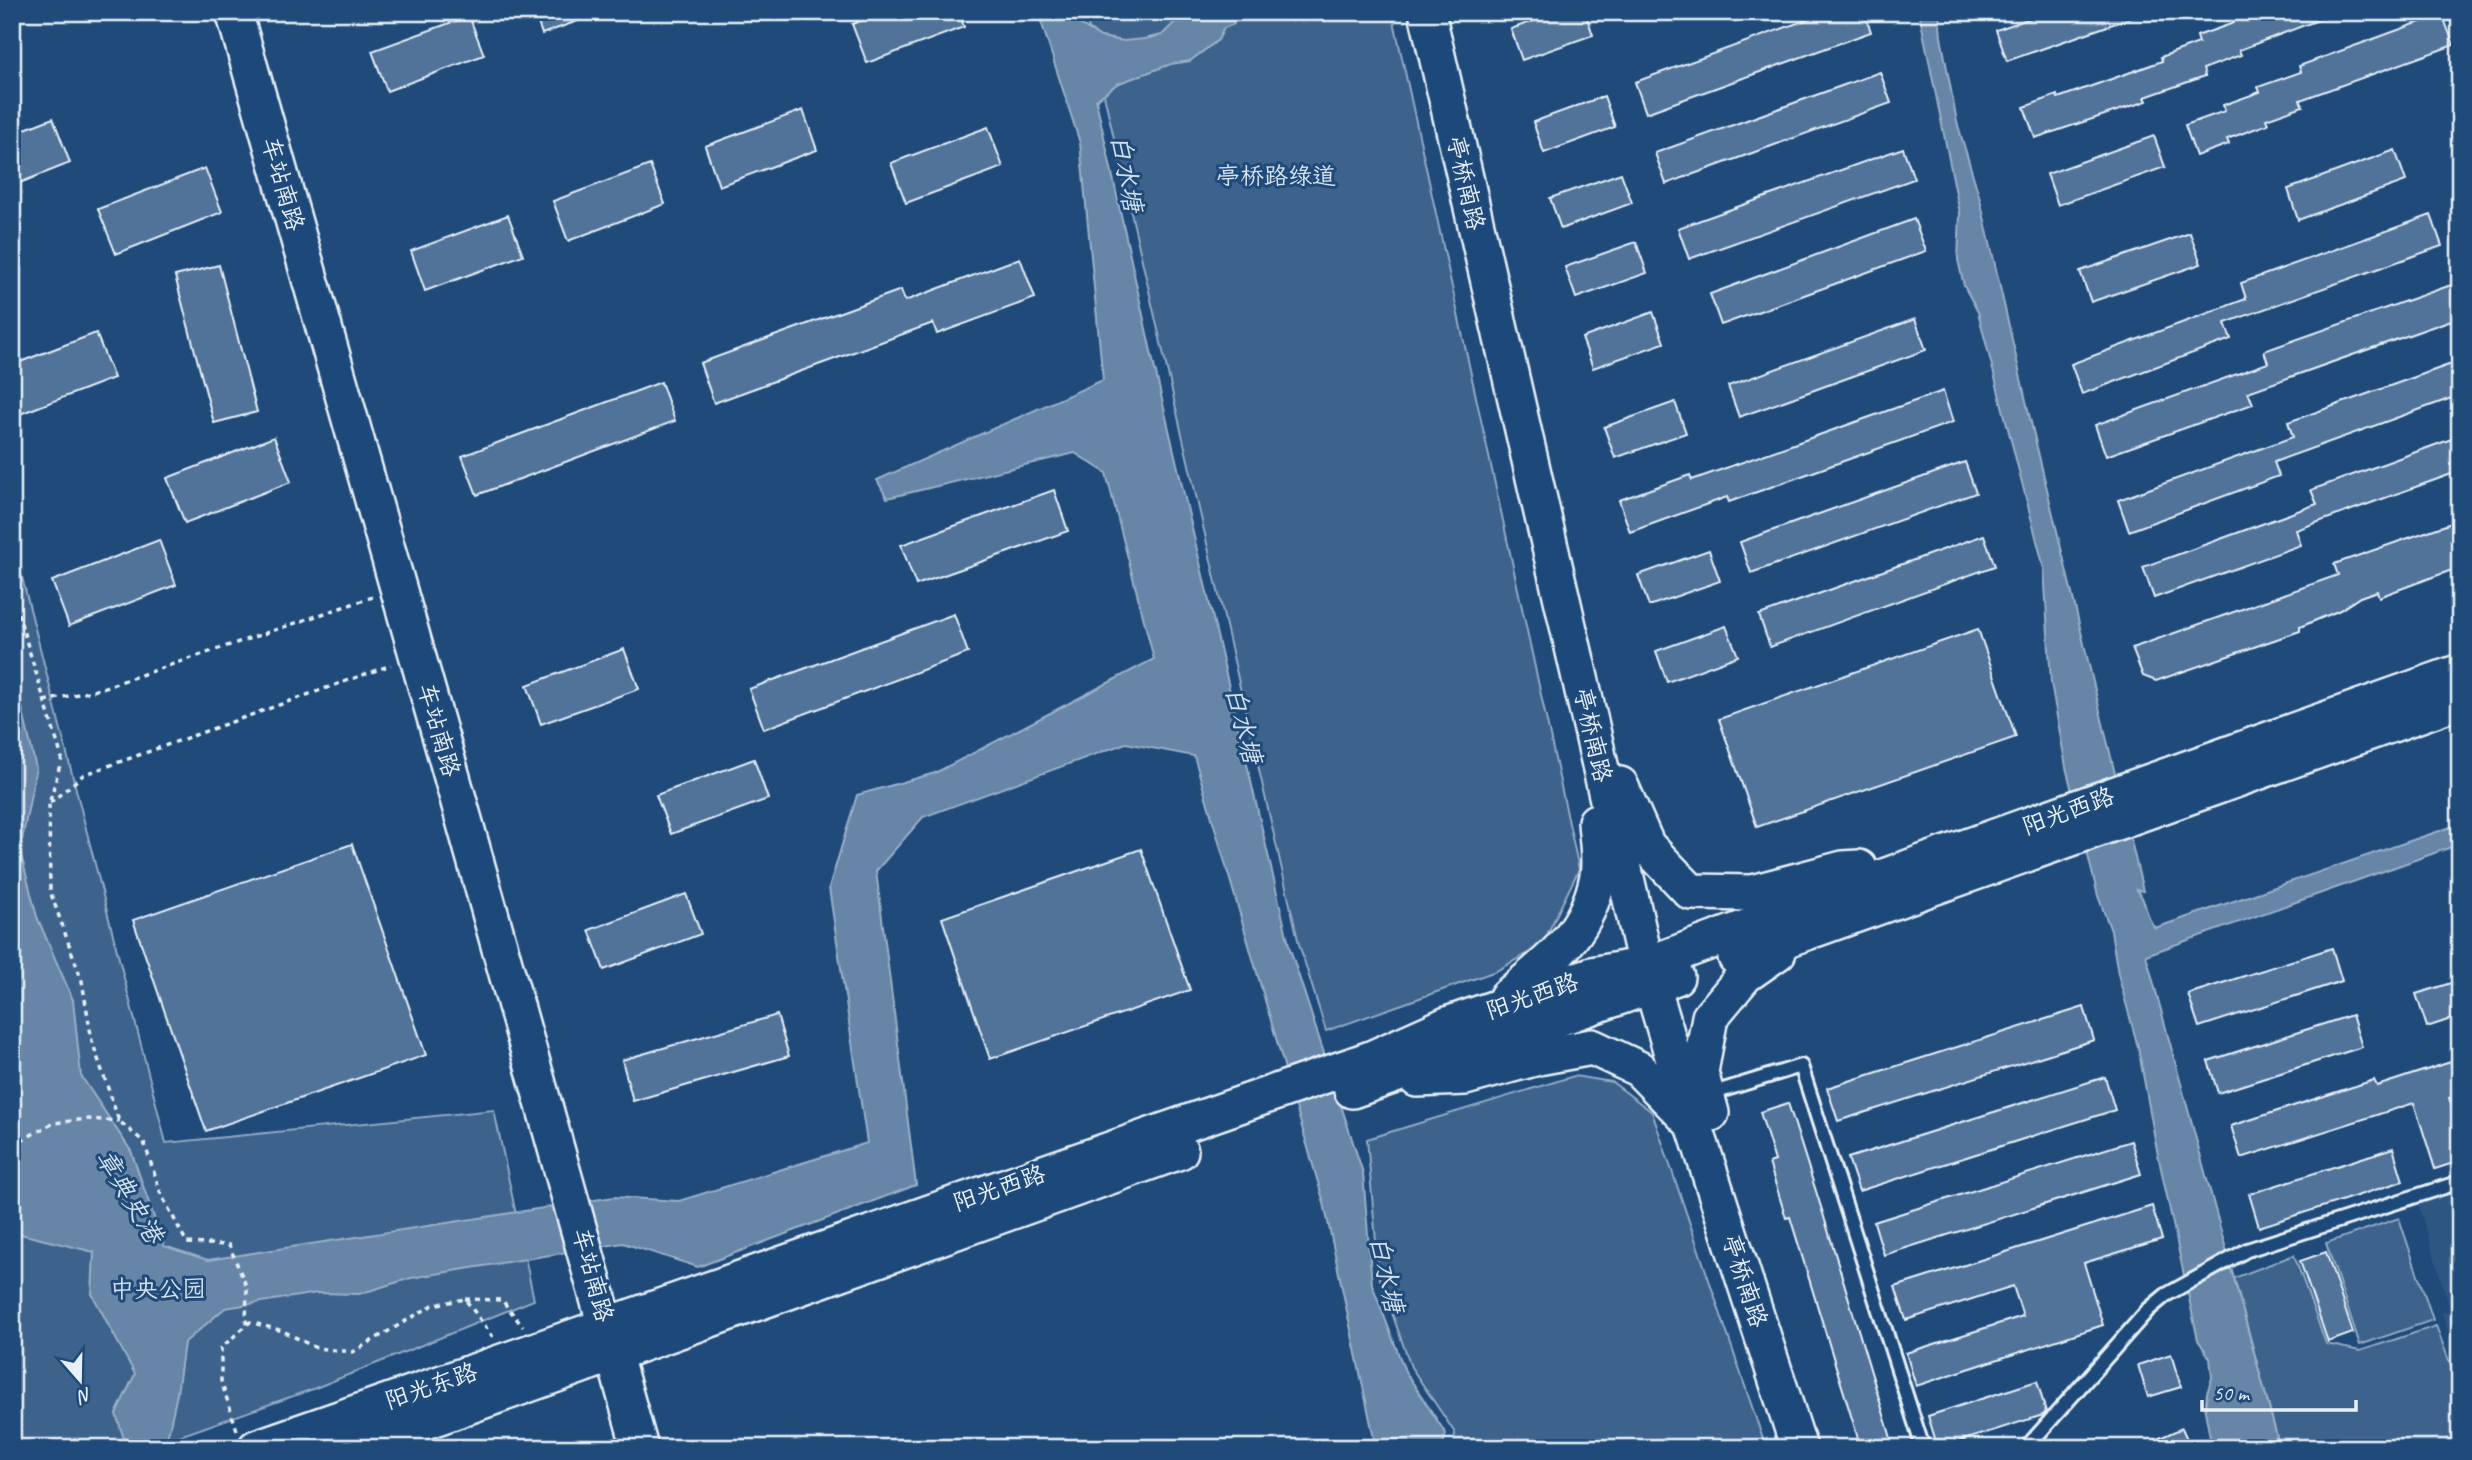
<svg xmlns="http://www.w3.org/2000/svg" width="2472" height="1460" viewBox="0 0 2472 1460" font-family="Caveat,'LXGW WenKai TC',sans-serif">
  <style>
    .built { fill: #2e5683 }
    .green { fill: #3c628c; stroke: #92aac2; stroke-width: 2 }
    .water { fill: #6685a7; stroke: #9ab0c7; stroke-width: 2 }
    .building { fill: #517399; stroke: #e8f1f8; stroke-width: 2 }
    .lines { fill: none; stroke-linecap: round; stroke-linejoin: round }
    .lane-casing { stroke: #e8f1f8; stroke-width: 18 }
    .secondary-casing { stroke: #e8f1f8; stroke-width: 40 }
    .path { stroke: #e8f1f8; stroke-width: 3.5; stroke-dasharray: 5 5; stroke-linecap: butt }
    .lane { stroke: #1f4a7a; stroke-width: 12 }
    .secondary { stroke: #1f4a7a; stroke-width: 35 }
    .labels { text-anchor: middle; stroke-width: 6; stroke-linejoin: round; paint-order: stroke }
    .park-label { font-size: 24px; fill: #d7e3ed; stroke: #1f4a7a }
    .street-label { font-size: 24px; fill: #e8f1f8; stroke: #1f4a7a }
    .water-label { font-size: 26px; font-style: italic; fill: #d4e1ec; stroke: #1f4a7a }
  </style>
  <rect width="100%" height="100%" fill="#1f4a7a"/>
  <filter id="ink" filterUnits="userSpaceOnUse"><feTurbulence type="fractalNoise" baseFrequency=".0143" numOctaves="2"/><feDisplacementMap in="SourceGraphic" scale="14" xChannelSelector="R" yChannelSelector="G"/><feConvolveMatrix kernelMatrix="1 2 1 2 8 2 1 2 1" color-interpolation-filters="sRGB"/></filter>
  <g filter="url(#ink)">
    <g class="built">
      <polygon points="2460,1188 2460,1305 2450,1308 2417,1201"/>
      <polygon points="2460,1307 2460,1366 2442,1313"/>
    </g>
    <g class="green">
      <polygon points="1085,12 1392,12 1579,869 1542,945 1496,971 1326,1031 1299,944"/>
      <polygon points="12,538 166,1143 494,1110 534,1300 313,1389 146,1448 12,1448"/>
      <polygon points="1574,1076 1612,1082 1652,1112 1766,1448 1454,1448 1455,1433 1411,1367 1379,1276 1367,1139"/>
      <polygon points="2399,1218 2433,1320 2360,1345 2326,1243"/>
      <polygon points="2294,1255 2326,1344 2360,1351 2436,1326 2460,1390 2460,1448 2280,1448 2234,1278"/>
    </g>
    <g class="water">
      <polygon points="1038,12 1077,12 1080,24 1101,37 1124,41 1144,39 1162,35 1185,12 1237,12 1233,18 1234,24 1224,28 1218,40 1190,61 1171,64 1117,84 1096,100 1153,361 1290,949 1363,1173 1372,1284 1405,1371 1446,1434 1442,1448 1376,1448 1324,1203 1194,756 1126,743 923,817 876,871 916,1185 698,1267 623,1243 411,1278 359,1294 317,1293 225,1308 184,1343 177,1394 165,1448 127,1448 116,1414 135,1374 92,1294 94,1252 12,1232 12,665 36,768 20,851 37,917 73,1000 81,1076 131,1151 164,1246 208,1260 614,1197 679,1201 867,1143 829,888 857,795 935,773 1154,659 1106,473 1075,453 887,498 877,480 1103,380 1080,143"/>
      <path d="M1919 12H1939L1941 37 1957 122 1980 199 2029 414 2143 891 2137 890C2148 902 2144 915 2155 928L2460 824V844L2146 955 2280 1448H2212L2205 1411 2207 1393 2212 1378 2210 1358 2198 1340 2157 1150 2138 1047 2118 974 2111 931 2098 896 2066 767 2051 683 2044 568 1978 312 1964 286 1958 260 1960 213Z"/>
    </g>
    <g class="building">
      <polygon points="534,12 597,12 597,14 542,34"/>
      <polygon points="883,12 959,12 964,27 867,63 852,24"/>
      <polygon points="1558,12 1585,12 1593,35 1522,60 1511,29"/>
      <polygon points="1828,12 1864,12 1871,32 1646,113 1635,82"/>
      <polygon points="2048,12 2139,12 2139,15 2007,61 1996,30"/>
      <polygon points="2248,12 2334,12 2334,14 2239,50 2241,55 2203,69 2205,76 2145,97 2147,101 2035,138 2024,107 2057,95 2058,98 2162,61 2161,57 2199,43 2197,36 2234,23 2232,18"/>
      <polygon points="2442,14 2454,45 2300,100 2303,106 2266,119 2268,124 2227,139 2229,144 2196,156 2185,125 2225,111 2223,105 2260,92 2258,87 2301,72 2299,66"/>
      <polygon points="469,16 484,55 387,91 372,51"/>
      <polygon points="1880,72 1891,103 1666,184 1655,153"/>
      <polygon points="1604,96 1615,127 1544,153 1533,122"/>
      <polygon points="803,110 817,150 719,186 705,146"/>
      <polygon points="53,118 70,163 12,186 12,134"/>
      <polygon points="988,127 1003,167 906,203 891,163"/>
      <polygon points="2154,136 2165,167 2058,205 2047,174"/>
      <polygon points="1903,148 1914,179 1689,259 1678,228"/>
      <polygon points="2395,150 2406,181 2298,220 2288,189"/>
      <polygon points="650,165 665,204 568,241 553,201"/>
      <polygon points="205,168 222,212 116,254 98,209"/>
      <polygon points="1621,173 1632,203 1561,229 1550,198"/>
      <polygon points="508,215 523,255 425,291 411,251"/>
      <polygon points="2431,215 2442,246 2225,323 2231,339 2082,394 2071,364 2246,299 2241,283"/>
      <polygon points="1914,219 1926,251 1721,325 1710,294"/>
      <polygon points="2190,233 2201,264 2091,302 2080,271"/>
      <polygon points="1636,242 1647,273 1576,298 1565,267"/>
      <polygon points="1020,258 1035,298 937,334 933,323 714,403 700,363 901,290 905,301"/>
      <polygon points="219,265 257,412 214,423 175,276"/>
      <polygon points="2454,284 2460,299 2460,317 2248,392 2253,404 2106,456 2095,425 2268,363 2264,351"/>
      <polygon points="1653,312 1664,343 1593,368 1582,338"/>
      <polygon points="1915,319 1926,350 1739,417 1728,386"/>
      <polygon points="96,333 114,378 12,417 12,365"/>
      <polygon points="2460,361 2460,395 2274,462 2279,476 2129,531 2118,500 2293,437 2288,422"/>
      <polygon points="661,382 675,421 477,495 462,456"/>
      <polygon points="1943,391 1953,422 1729,502 1727,497 1630,532 1619,500 1690,475 1692,480"/>
      <polygon points="1675,402 1686,433 1615,458 1604,427"/>
      <polygon points="2460,436 2460,471 2296,530 2301,545 2154,598 2143,567 2317,504 2311,490"/>
      <polygon points="274,437 291,482 185,523 167,478"/>
      <polygon points="1965,462 1976,493 1751,573 1740,542"/>
      <polygon points="1054,490 1068,531 916,585 901,545"/>
      <polygon points="2460,520 2460,567 2379,597 2377,591 2360,597 2340,610 2300,627 2300,631 2156,681 2143,676 2132,648 2338,575 2334,564"/>
      <polygon points="1984,535 1995,566 1770,647 1759,615"/>
      <polygon points="159,540 176,585 69,626 52,581"/>
      <polygon points="1709,550 1720,581 1649,606 1638,575"/>
      <polygon points="954,614 968,653 764,729 749,689"/>
      <polygon points="1726,626 1738,656 1667,682 1656,651"/>
      <polygon points="1978,629 2016,737 1757,827 1719,719"/>
      <polygon points="624,649 639,689 541,724 527,685"/>
      <polygon points="754,759 768,799 671,834 656,795"/>
      <polygon points="352,844 426,1055 206,1131 133,920"/>
      <polygon points="1141,849 1190,990 990,1059 942,918"/>
      <polygon points="686,894 701,934 604,970 589,930"/>
      <polygon points="2332,948 2342,981 2199,1027 2188,994"/>
      <polygon points="2460,980 2460,1016 2427,1027 2416,994"/>
      <polygon points="2084,1007 2094,1040 1838,1121 1827,1088"/>
      <polygon points="777,1015 789,1056 633,1101 622,1060"/>
      <polygon points="2352,1015 2362,1047 2218,1093 2208,1061"/>
      <polygon points="2460,1059 2460,1095 2449,1098 2460,1131 2460,1161 2435,1169 2414,1103 2241,1158 2231,1126 2374,1080 2377,1086"/>
      <polygon points="2105,1077 2115,1110 1859,1191 1848,1158"/>
      <polygon points="1788,1103 1821,1207 1894,1448 1861,1448 1790,1217 1786,1218 1769,1163 1775,1161 1760,1112"/>
      <polygon points="2131,1141 2141,1174 1884,1255 1874,1222"/>
      <polygon points="2393,1148 2403,1181 2259,1227 2249,1194"/>
      <polygon points="2152,1206 2162,1239 2084,1263 2103,1325 1916,1386 1906,1353 2023,1316 2013,1286 1906,1320 1895,1287"/>
      <polygon points="2326,1252 2353,1333 2328,1342 2300,1261"/>
      <polygon points="2171,1354 2181,1387 2148,1397 2138,1365"/>
      <polygon points="2037,1381 2046,1412 2043,1415 1938,1448 1928,1416"/>
      <polygon points="2182,1428 2191,1448 2137,1448"/>
    </g>
    <g class="lines">
      <g class="lane-casing">
        <g id="lane">
          <polyline points="1707,1095 1801,1066 1923,1448"/>
          <polyline points="2026,1448 2148,1310 2166,1295 2247,1250 2460,1182"/>
        </g>
      </g>
      <g class="secondary-casing">
        <g id="secondary">
          <path d="M234 12C370 491 508 968 640 1448"/>
          <polyline points="1427,12 1646,965 1685,1097 1799,1448"/>
          <polyline points="1620,785 1647,846 1691,892 1752,893 1843,869 1859,868"/>
          <polyline points="1736,957 2460,700"/>
          <path d="M1507 997C1550 960 1587 935 1598 876 1601 859 1597 839 1596 822"/>
          <polyline points="1417,1079 1465,1077 1538,1057 1592,1047 1639,1069 1691,1122"/>
          <polyline points="1352,1090 1676,977"/>
          <polyline points="1711,1113 1700,1072 1710,1017 1745,975 1778,952"/>
          <polyline points="256,1448 1371,1059 1447,1025 1592,975 1646,965 1922,863 2460,672"/>
          <polyline points="350,1448 1180,1151"/>
        </g>
      </g>
      <g class="path">
        <polyline points="12,594 62,758 49,804 50,891 82,981 92,1041 119,1121 144,1142 161,1194 187,1243 229,1245 247,1288 246,1325"/>
        <polyline points="44,701 93,691 373,597"/>
        <polyline points="50,803 83,775 391,665"/>
        <polyline points="12,1145 54,1123 87,1119 119,1121"/>
        <polyline points="465,1299 502,1300 523,1327"/>
        <polyline points="237,1430 221,1381 221,1348 250,1322 283,1331 316,1348 353,1352 433,1305 465,1299 493,1337"/>
      </g>
      <use href="#lane" class="lane"/>
      <use href="#secondary" class="secondary"/>
    </g>
  </g>
  <g class="labels">
    <g class="park-label">
      <text x="1276" y="184">亭桥路绿道</text>
      <text x="158" y="1297">中央公园</text>
    </g>
    <g class="street-label">
      <text transform="translate(1466 183) rotate(77)" y="8">亭桥南路</text>
      <text transform="translate(283 184) rotate(74)" y="8">车站南路</text>
      <text transform="translate(439 730) rotate(74)" y="8">车站南路</text>
      <text transform="translate(1593 735) rotate(77)" y="8">亭桥南路</text>
      <text transform="translate(2068 811) rotate(-20)" y="8">阳光西路</text>
      <text transform="translate(1532 996) rotate(-19)" y="8">阳光西路</text>
      <text transform="translate(999 1188) rotate(-19)" y="8">阳光西路</text>
      <text transform="translate(593 1275) rotate(75)" y="8">车站南路</text>
      <text transform="translate(1745 1281) rotate(72)" y="8">亭桥南路</text>
      <text transform="translate(431 1386) rotate(-19)" y="8">阳光东路</text>
    </g>
    <g class="water-label">
      <text transform="translate(1127 173) rotate(80)" y="9">白水塘</text>
      <text transform="translate(1244 725) rotate(76)" y="9">白水塘</text>
      <text transform="translate(130 1196) rotate(59)" y="9">章典史港</text>
      <text transform="translate(1387 1274) rotate(78)" y="9">白水塘</text>
    </g>
  </g>
  <rect width="2472" height="1460" fill="none" stroke="#1f4a7a" stroke-width="42"/>
  <rect x="21" y="21" width="2430" height="1418" fill="none" stroke="#e8f1f8" stroke-width="2.5" filter="url(#ink)"/>
  <g transform="translate(80 1380) rotate(160)" stroke="#1f4a7a" stroke-width="5" paint-order="stroke">
  <path d="M0-5L12 26L0 18L-12 26Z" fill="#e8f1f8"/>
  <text y="-10" font-size="19" font-weight="bold" text-anchor="middle" fill="#e8f1f8">N</text>
  </g>
  <path d="M2202 1400v10h154v-10" fill="none" stroke="#e8f1f8" stroke-width="3.5"/>
  <text x="2213" y="1400" font-size="21" fill="#e8f1f8" stroke="#1f4a7a" stroke-width="5" paint-order="stroke">50 m</text>
</svg>
